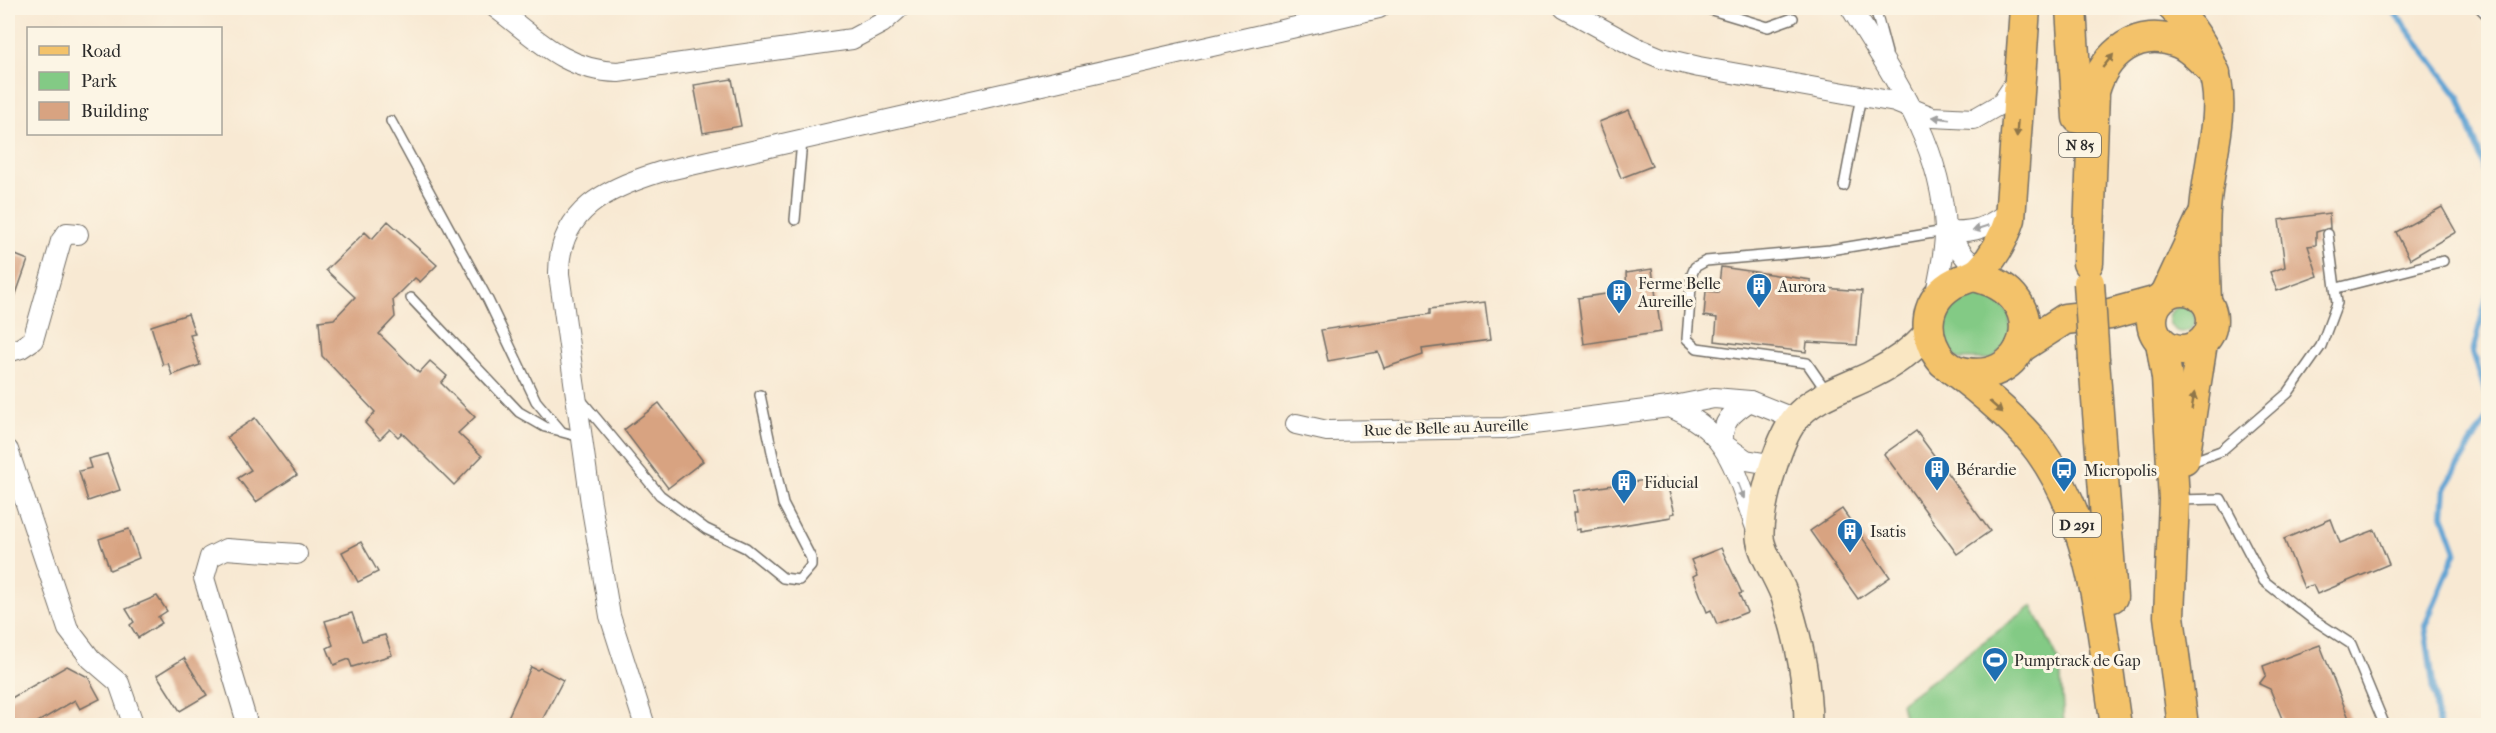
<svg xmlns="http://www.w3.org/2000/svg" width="2496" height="733" viewBox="0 0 2496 733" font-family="'IM FELL French Canon',serif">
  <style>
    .green { fill: #83ca85; stroke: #577a58; stroke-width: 1.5 }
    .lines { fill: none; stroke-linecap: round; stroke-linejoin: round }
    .stream { stroke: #5fa3d3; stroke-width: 6 }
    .building { fill: #d8a381 }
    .lane-casing { stroke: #736e66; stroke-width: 12 }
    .street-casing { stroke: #736e66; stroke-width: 22 }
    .secondary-casing { stroke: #736e66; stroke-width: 30 }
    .primary-casing { stroke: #736e66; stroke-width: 33 }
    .lane { stroke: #fff; stroke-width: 9 }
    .street { stroke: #fff; stroke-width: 20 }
    .secondary { stroke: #fae7c3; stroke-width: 27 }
    .primary { stroke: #f3c26a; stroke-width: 30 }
    .primary-bridge-casing { stroke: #736e66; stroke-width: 33; stroke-linecap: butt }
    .primary-bridge { stroke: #f3c26a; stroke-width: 30 }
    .oneway { fill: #8f764a }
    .oneway2 { fill: #a0a0a0 }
    .labels { text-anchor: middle; stroke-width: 6; stroke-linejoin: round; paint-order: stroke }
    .shield { fill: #fcf5e5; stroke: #6a6863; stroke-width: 1.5 }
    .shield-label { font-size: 15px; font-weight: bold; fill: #2b2b2b }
    .poi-label { font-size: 16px; fill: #2b2b2b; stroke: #fcf5e5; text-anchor: start }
    .street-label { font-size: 16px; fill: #2b2b2b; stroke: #fcf5e5 }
  </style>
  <rect width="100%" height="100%" fill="#fcf5e5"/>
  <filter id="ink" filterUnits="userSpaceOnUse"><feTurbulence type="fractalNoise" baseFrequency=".0167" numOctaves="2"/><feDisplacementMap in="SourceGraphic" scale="12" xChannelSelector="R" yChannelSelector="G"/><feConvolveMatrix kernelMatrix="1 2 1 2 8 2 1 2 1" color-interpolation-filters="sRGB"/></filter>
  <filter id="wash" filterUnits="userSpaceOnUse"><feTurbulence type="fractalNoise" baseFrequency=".008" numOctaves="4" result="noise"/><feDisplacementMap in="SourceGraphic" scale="24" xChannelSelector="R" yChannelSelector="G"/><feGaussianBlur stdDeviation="1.35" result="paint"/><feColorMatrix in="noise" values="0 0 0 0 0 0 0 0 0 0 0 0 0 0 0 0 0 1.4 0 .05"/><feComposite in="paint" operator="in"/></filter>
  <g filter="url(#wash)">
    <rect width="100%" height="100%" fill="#f8e9d3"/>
    <g class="green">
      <polygon points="1967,291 1985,291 2010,314 2010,340 1992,359 1958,359 1941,339 1946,306"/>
      <circle cx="2182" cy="319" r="13"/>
      <polygon points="2032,606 2060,663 2064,725 1906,725 1901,703"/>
    </g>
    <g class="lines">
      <g class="stream">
        <polyline points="2391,8 2459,97 2488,178"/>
        <polyline points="2488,293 2473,352 2488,399"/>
        <polyline points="2439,726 2425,626 2456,551 2443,515 2445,487 2488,416"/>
      </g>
    </g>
    <g id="blocks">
      <g class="building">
        <polygon points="732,79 741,126 703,133 694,85"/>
        <polygon points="1629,110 1652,166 1621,178 1599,122"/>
        <polygon points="2442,207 2456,232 2410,259 2396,232"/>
        <polygon points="2329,213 2330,228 2316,232 2316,245 2308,246 2318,276 2277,291 2270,272 2285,267 2279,220"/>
        <polygon points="388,221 437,265 420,282 415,278 393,300 395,317 379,334 419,373 430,361 447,376 441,383 475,417 458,433 482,456 454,485 402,433 398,437 390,429 380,439 365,423 375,412 322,356 319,321 334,319 355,297 326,270 365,232 372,239"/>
        <polygon points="8,252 28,260 10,311 8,311"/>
        <polygon points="1721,267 1811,280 1811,287 1862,291 1857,345 1807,342 1806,352 1715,341 1717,318 1704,316 1706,291 1718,292"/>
        <polygon points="1652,269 1661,332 1584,344 1578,298 1627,291 1626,273"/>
        <polygon points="1485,302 1490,340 1422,349 1423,355 1384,368 1378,352 1328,361 1321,330 1430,314 1430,309"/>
        <polygon points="188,314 195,334 190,335 200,365 172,375 168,363 163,365 151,326"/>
        <polygon points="659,403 703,461 668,488 624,430"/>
        <polygon points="255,418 297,475 256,502 238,478 251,470 227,437"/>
        <polygon points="1916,431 1990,531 1957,554 1884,454"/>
        <polygon points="107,454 120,490 88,501 79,471 91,468 88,459"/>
        <polygon points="1665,477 1675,513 1671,514 1671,517 1580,532 1580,529 1576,530 1574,512 1577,512 1574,491"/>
        <polygon points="1842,509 1890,577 1858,599 1810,531"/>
        <polygon points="2331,519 2340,543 2375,530 2389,564 2317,594 2313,585 2304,588 2284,539"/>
        <polygon points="129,529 139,558 110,570 99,539"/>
        <polygon points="361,542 378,572 358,582 342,552"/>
        <polygon points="1721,548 1742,593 1739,594 1747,612 1717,624 1711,610 1707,612 1693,576 1697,574 1691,560"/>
        <polygon points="157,596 167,611 158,617 162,623 138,638 130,625 134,622 126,609"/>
        <polygon points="352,613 362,641 385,635 392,655 352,667 349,659 334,665 327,648 333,645 325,621"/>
        <polygon points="2320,645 2352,726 2285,726 2270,689 2259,684 2266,675 2263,666"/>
        <polygon points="184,658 207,695 180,711 157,675"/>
        <polygon points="67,666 88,677 100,699 80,709 75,700 33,725 8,725 8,700"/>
        <polygon points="531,667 537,670 540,668 563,680 539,726 504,726"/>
      </g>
    </g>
  </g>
  <g filter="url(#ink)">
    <use href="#blocks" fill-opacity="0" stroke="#736e66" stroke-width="1.5"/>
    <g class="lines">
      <g class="lane-casing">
        <g id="lane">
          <polyline points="1705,8 1768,27 1793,18"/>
          <polyline points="1875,8 1887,53"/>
          <polyline points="2480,8 2488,16"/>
          <polyline points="391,121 488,300 536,401 562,432 581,437"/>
          <polyline points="1844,186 1861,96"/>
          <polyline points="795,220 802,141"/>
          <polyline points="2337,288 2443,261"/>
          <polyline points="411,298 519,412 545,427 561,431"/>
          <polyline points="1827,392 1807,363 1697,348 1687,339 1692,274 1695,267 1706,261 1830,250 1945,231"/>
          <polyline points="581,400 660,495 706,529 746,548 783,578 799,580 811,566 811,558 783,504 760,395"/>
          <polyline points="2188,463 2221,451 2288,393 2321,346 2337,303 2328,234"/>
          <polyline points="2177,500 2221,499 2264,581 2311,618 2351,644 2385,726"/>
        </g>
      </g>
      <g class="street-casing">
        <g id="street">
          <path d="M496 8C536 38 565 71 618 72L852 39 882 23 899 8"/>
          <polyline points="1564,8 1637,48 1661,58 1699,67 1895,102 1932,117 1974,119 2002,103 2018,79"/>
          <path d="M1851 8C1893 76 1942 145 1945 229 1946 252 1938 278 1935 301"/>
          <path d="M1945 231C1976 233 1986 228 2012 210"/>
          <polyline points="1945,231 1965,257 1987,278"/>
          <polyline points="8,352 21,348 33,340 61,241 67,233 78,234"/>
          <path d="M1669 407C1733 432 1735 474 1758 533"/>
          <polyline points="1296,424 1327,431 1503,428 1669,407 1714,398 1750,401 1795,419"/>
          <polyline points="1723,444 1746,460 1776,465"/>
          <path d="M1723 444C1721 421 1732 413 1750 401"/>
          <polyline points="8,450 68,629 91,659 119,683 134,726"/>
          <polyline points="248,726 204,578 210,557 226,549 297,554"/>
          <path d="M645 726 610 616 591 503 559 274C558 210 608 188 660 172L1379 8"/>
        </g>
      </g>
      <g class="secondary-casing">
        <path id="secondary" d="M1808 726C1808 683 1799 640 1786 600 1781 582 1761 554 1760 537 1759 508 1777 442 1795 419 1813 396 1848 387 1873 374 1895 363 1912 351 1928 333"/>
      </g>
      <g class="primary-casing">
        <g id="primary">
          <path d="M2025 8 2010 219C2004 238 1995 256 1980 271 1971 279 1960 279 1951 285 1922 304 1923 338 1943 362 1975 386 2018 420 2040 451 2096 529 2102 634 2116 726"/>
          <polyline points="2071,8 2078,118"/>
          <path d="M2174 8C2243 85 2213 120 2205 209 2203 239 2205 271 2206 301"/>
          <path d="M2088 263 2094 92C2105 53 2138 26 2179 43 2192 48 2204 63 2215 73"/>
          <circle cx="2182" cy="320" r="30"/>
          <polyline points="2166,294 2202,217"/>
          <polyline points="2161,342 2167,378 2174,500 2169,616 2183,726"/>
          <polyline points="2020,348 2065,319 2110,314 2158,301"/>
          <polyline points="2094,360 2112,597"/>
          <path d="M1952 369C2028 397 2059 293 1973 276"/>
          <polyline points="2184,459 2202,343"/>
        </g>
      </g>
      <use href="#lane" class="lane"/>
      <use href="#street" class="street"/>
      <use href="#secondary" class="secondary"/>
      <use href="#primary" class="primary"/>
      <g class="primary-bridge-casing">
        <polyline id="primary-bridge" points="2089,283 2094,360"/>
      </g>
      <use href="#primary-bridge" class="primary-bridge"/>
    </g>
    <defs><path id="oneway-solid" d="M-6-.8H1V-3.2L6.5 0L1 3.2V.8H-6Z" transform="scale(1.5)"/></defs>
    <g class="oneway">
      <use href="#oneway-solid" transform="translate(2108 61) rotate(-51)"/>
      <use href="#oneway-solid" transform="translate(2017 129) rotate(94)"/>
      <use href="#oneway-solid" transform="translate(2193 401) rotate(-81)"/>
      <use href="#oneway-solid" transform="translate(1996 407) rotate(41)"/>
    </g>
    <g class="oneway2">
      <use href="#oneway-solid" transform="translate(1941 118) rotate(-172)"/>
      <use href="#oneway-solid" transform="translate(1981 228) rotate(162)"/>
      <use href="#oneway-solid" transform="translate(1741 491) rotate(69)"/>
    </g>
  </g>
  <defs>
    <g id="building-pin" transform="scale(1.35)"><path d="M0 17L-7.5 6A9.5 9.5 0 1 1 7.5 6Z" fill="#1f6fb2" stroke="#fcf5e5"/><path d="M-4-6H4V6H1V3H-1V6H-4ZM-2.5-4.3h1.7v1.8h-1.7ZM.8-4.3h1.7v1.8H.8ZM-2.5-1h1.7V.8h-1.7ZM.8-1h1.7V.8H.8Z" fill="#fff"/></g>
    <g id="bus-pin" transform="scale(1.35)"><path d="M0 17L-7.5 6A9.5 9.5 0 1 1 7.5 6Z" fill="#1f6fb2" stroke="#fcf5e5"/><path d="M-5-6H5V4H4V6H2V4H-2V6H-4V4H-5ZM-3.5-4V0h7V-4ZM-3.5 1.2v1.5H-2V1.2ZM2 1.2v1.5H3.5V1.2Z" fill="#fff"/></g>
    <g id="stadium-pin" transform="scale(1.35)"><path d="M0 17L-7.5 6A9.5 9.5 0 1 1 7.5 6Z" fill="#1f6fb2" stroke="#fcf5e5"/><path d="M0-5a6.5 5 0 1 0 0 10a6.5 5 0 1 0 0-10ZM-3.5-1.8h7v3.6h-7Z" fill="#fff"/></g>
  </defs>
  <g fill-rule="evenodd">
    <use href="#building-pin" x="1759" y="286"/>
    <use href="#building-pin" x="1619" y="292"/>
    <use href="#building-pin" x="1937" y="469"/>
    <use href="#bus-pin" x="2064" y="470"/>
    <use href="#building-pin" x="1624" y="482"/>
    <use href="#building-pin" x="1850" y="531"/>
    <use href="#stadium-pin" x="1995" y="660"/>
  </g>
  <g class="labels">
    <g class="shield">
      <rect x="2059" y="133" width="42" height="24" rx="4.5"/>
      <rect x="2053" y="513" width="48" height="24" rx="4.5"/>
    </g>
    <g class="shield-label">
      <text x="2080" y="150">N 85</text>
      <text x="2077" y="530">D 291</text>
    </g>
    <g class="poi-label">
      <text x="1638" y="289">Ferme Belle<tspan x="1638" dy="18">Aureille</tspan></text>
      <text x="1778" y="292">Aurora</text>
      <text x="1956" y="475">Bérardie</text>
      <text x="2084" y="476">Micropolis</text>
      <text x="1644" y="488">Fiducial</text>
      <text x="1870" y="537">Isatis</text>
      <text x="2014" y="666">Pumptrack de Gap</text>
    </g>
    <g class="street-label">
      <text transform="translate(1446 427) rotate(-2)" y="6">Rue de Belle au Aureille</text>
    </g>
  </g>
  <rect width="2496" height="733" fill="none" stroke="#fcf5e5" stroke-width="30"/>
  <rect x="27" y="27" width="195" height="108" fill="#fcf5e5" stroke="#a8a49b" stroke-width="1.5"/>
  <rect x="39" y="46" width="30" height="9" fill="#f3c26a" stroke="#a8a49b" stroke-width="1.5"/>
  <text x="81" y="57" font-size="18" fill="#2b2b2b">Road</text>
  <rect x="39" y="72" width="30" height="18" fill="#83ca85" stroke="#a8a49b" stroke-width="1.5"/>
  <text x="81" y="87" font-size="18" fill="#2b2b2b">Park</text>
  <rect x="39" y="102" width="30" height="18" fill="#d8a381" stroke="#a8a49b" stroke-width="1.5"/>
  <text x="81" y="117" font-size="18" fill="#2b2b2b">Building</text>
</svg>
